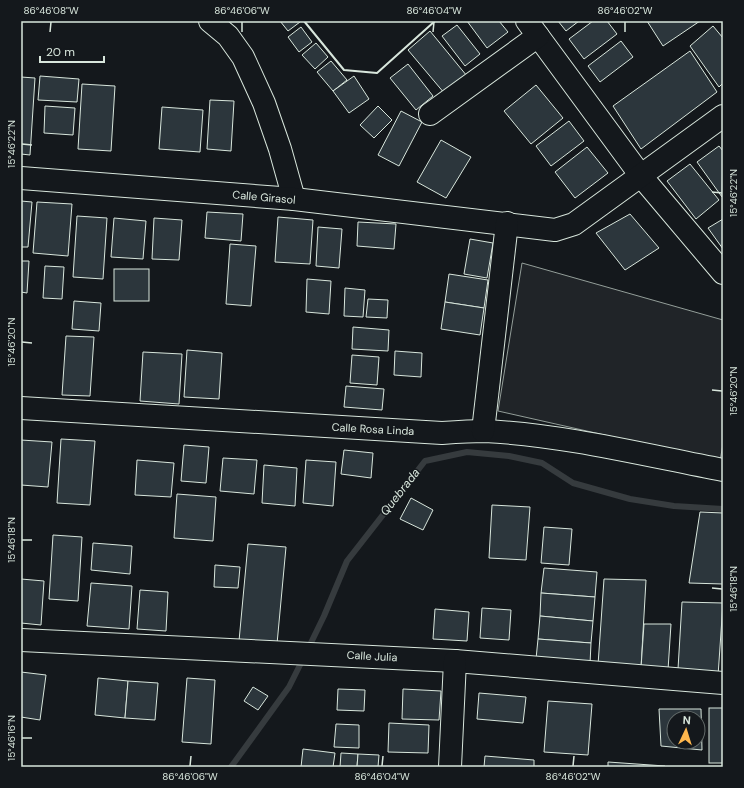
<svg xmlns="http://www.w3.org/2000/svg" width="744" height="788" viewBox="0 0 744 788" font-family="'DM Sans',sans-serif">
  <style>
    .park { fill: #202428; stroke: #939e99 }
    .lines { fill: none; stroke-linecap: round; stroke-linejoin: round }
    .stream { stroke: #363b3e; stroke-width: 6 }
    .building { fill: #2c363c; stroke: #d8e6dc; fill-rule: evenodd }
    .minor-casing { stroke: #d8e6dc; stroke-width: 24 }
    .minor { stroke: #14181c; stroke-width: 22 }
    .wall { stroke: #d8e6dc; stroke-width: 2 }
    .ticks { fill: none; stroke: #d8e6dc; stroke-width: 1.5 }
    .labels { text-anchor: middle; stroke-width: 3; stroke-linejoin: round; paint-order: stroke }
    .street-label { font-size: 11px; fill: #d8e6dc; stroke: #14181c }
    .water-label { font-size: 12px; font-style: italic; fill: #d8e6dc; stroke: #14181c }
    .neatline { fill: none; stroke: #d8e6dc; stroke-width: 1.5 }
    .ticks-label { font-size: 10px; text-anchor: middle; fill: #d8e6dc }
  </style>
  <rect width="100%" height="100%" fill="#14181c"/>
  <polygon class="park" points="522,263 723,320 723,444 720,461 498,411"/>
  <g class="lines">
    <g class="stream">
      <polyline points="307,651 324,616 347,561 425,461 467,452 509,456 542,463 573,483 630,499 674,506 723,509"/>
      <polyline points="231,767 289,687 303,659"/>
    </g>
  </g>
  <g class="building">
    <polygon points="280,21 299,21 300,22 288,31"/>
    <polygon points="467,21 499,21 508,32 487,48"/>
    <polygon points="558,21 579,21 566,31"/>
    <polygon points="593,21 607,21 617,34 584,59 569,39"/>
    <polygon points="647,21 700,21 663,46"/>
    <polygon points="457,25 480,54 465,66 442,36"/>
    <polygon points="713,26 723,38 723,83 719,87 690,46"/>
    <polygon points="301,27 312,42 299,52 288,37"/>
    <polygon points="430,31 467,76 445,94 408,50"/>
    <polygon points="621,41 633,57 600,82 588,66"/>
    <polygon points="316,43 328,57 315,69 302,55"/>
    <polygon points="690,51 717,92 641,149 613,106"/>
    <polygon points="331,61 347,80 333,91 317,72"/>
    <polygon points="408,64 433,96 416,110 390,78"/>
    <polygon points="40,76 79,79 77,102 38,100"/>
    <polygon points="354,76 369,99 349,113 333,91"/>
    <polygon points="21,77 35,78 30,155 21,154"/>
    <polygon points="82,84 115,86 111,151 78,149"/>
    <polygon points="536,85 563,118 531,144 504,111"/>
    <polygon points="210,100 234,101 231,151 207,149"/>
    <polygon points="45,106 75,108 73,135 44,133"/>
    <polygon points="378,106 392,120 374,138 360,125"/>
    <polygon points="162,107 203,110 200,152 159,149"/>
    <polygon points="401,111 422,122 399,166 378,155"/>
    <polygon points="569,121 584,141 551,166 536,146"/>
    <polygon points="441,140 471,157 446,198 417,182"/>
    <polygon points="719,146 723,151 722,197 697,162"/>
    <polygon points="587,147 608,173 575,198 555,172"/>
    <polygon points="690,164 719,200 696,219 667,181"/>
    <polygon points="21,201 32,202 28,247 21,247"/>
    <polygon points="37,202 72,204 68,256 33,253"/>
    <polygon points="207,212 243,214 241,241 205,238"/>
    <polygon points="630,214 659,248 625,270 596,233"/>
    <polygon points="77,216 107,218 103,279 73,277"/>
    <polygon points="278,217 313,220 310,264 275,262"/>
    <polygon points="114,218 146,221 143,259 111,257"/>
    <polygon points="154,218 182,220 179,260 152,259"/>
    <polygon points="723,219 723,249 708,228"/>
    <polygon points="358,222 396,224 394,249 357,246"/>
    <polygon points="318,227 342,229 339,268 316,266"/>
    <polygon points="470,239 493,243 487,278 464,274"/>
    <polygon points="230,244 256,246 251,306 226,304"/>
    <polygon points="21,261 29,261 27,293 21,292"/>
    <polygon points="45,266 64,267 62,299 43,298"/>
    <rect x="114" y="269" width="35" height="32"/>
    <polygon points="449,274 488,280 484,308 445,302"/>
    <polygon points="307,279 331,281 329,314 306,312"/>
    <polygon points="345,288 365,290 363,317 344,316"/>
    <polygon points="368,299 388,300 387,318 366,317"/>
    <polygon points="74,301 101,303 99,331 72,329"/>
    <polygon points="445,302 484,308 480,335 441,329"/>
    <polygon points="353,327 389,330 388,351 352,349"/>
    <polygon points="66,336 94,337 90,396 62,395"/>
    <polygon points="187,350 222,353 219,399 184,397"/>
    <polygon points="395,351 422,353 421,377 394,375"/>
    <polygon points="143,352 182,354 179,404 140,401"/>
    <polygon points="352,355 379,357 377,385 350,383"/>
    <polygon points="346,386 384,389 382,410 344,407"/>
    <polygon points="61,439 95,441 90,505 57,503"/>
    <polygon points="21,440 52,442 48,487 21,485"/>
    <polygon points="184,445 209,447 206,483 181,481"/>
    <polygon points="344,450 373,453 371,478 341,474"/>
    <polygon points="223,458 257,460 254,494 220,491"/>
    <polygon points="137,460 174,463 171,497 135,495"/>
    <polygon points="306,460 336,462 333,506 303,503"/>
    <polygon points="264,465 297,468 295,506 262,503"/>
    <polygon points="177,494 216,497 213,541 174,538"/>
    <polygon points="411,498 433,510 423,530 400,519"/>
    <polygon points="492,505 530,507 526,560 489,558"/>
    <polygon points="700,512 723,513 723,584 689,583"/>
    <polygon points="544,527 572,529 569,565 541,563"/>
    <polygon points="53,535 82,537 78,601 49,599"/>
    <polygon points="93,543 132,546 130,574 91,570"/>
    <polygon points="248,544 286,547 277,644 239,641"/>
    <polygon points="215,565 240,567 238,588 214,587"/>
    <polygon points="544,568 597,572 595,597 541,593"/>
    <polygon points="21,579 44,581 41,625 21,623"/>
    <polygon points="604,579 646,580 641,668 598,665"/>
    <polygon points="91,583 132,586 129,629 87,626"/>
    <polygon points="140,590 168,592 166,631 137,629"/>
    <polygon points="541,593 595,597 593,621 540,616"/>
    <polygon points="682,602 723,603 718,676 678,669"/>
    <polygon points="482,608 511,610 509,640 480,638"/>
    <polygon points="435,609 469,612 467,641 433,639"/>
    <polygon points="540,616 593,621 591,643 538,639"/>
    <polygon points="644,624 671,624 668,670 641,668"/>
    <polygon points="538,639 591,643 590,664 536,659"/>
    <polygon points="21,672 46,675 40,720 21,717"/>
    <polygon points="98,678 128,681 125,718 95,715"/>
    <polygon points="187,678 215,680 211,744 182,742"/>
    <polygon points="128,681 158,683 155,720 125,718"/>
    <polygon points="253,687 268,696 258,710 244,701"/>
    <polygon points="338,689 365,690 364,711 337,710"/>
    <polygon points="403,689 441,691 439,720 402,719"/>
    <polygon points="479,693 526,697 523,723 477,719"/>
    <polygon points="548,701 592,704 588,755 544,752"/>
    <rect x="709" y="708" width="14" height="55"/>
    <path d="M659 709H701L702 750 661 746ZM674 718H698V742H674Z"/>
    <polygon points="389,723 429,725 428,753 388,752"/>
    <polygon points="336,724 359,725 359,748 334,747"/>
    <polygon points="303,749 335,753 333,767 301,767"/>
    <polygon points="341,753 358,754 357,767 340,767"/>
    <polygon points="358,754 379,755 378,767 357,767"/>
    <polygon points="485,756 534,760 534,767 484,767"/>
    <polygon points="608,762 665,766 665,767 608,767"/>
  </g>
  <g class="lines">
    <g class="minor-casing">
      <g id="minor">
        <polyline points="210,21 228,36 243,57 264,103 280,149 294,199"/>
        <polyline points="527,21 641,176 723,273"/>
        <polyline points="430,114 538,36"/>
        <polyline points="21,178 294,199 555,230 574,224 723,116"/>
        <path d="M21 408 442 433C456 432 471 431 485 431 565 435 644 455 723 470"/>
        <polyline points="483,431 507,223"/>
        <polyline points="21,640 455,661 723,683"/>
        <polyline points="450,767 455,661"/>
      </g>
    </g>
    <use href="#minor" class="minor"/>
    <polyline class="wall" points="304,21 344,70 377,73 435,21"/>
  </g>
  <path class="ticks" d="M50 32 51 22M242 32V22M433 32 434 22M625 32V22M22 144 32 145M712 192 722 193M22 342 32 343M712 390 722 391M22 540H32M712 588 722 589M22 738H32M190 766 191 756M382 766 383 756M573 766 574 756"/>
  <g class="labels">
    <g class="street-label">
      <text transform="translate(264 197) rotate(5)" y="4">Calle Girasol</text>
      <text transform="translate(373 429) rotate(3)" y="4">Calle Rosa Linda</text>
      <text transform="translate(372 656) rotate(3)" y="4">Calle Julia</text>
    </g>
    <g class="water-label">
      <text transform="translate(400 492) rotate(-52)" y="4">Quebrada</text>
    </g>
  </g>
  <rect width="744" height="788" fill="none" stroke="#14181c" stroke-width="44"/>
  <g transform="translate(686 730) rotate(4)"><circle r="19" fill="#14181c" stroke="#626a69"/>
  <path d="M0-3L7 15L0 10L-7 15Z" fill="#ffb74d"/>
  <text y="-6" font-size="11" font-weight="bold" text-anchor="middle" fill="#d8e6dc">N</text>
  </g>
  <path d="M40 56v6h64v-6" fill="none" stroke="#d8e6dc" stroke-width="2"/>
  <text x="46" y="56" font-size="12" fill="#d8e6dc" stroke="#14181c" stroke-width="3" paint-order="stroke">20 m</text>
  <rect x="22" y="22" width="700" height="744" class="neatline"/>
  <g class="ticks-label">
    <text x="51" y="14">86°46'08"W</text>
    <text x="242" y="14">86°46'06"W</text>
    <text x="434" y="14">86°46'04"W</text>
    <text x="625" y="14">86°46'02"W</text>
    <text transform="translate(11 144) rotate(-90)" y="4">15°46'22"N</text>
    <text transform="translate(733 193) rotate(-90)" y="4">15°46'22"N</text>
    <text transform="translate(11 342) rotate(-90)" y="4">15°46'20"N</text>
    <text transform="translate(733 391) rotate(-90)" y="4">15°46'20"N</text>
    <text transform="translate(11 540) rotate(-90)" y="4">15°46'18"N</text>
    <text transform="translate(733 589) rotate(-90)" y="4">15°46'18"N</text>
    <text transform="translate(11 738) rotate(-90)" y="4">15°46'16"N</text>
    <text x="190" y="780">86°46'06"W</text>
    <text x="382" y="780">86°46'04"W</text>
    <text x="573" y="780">86°46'02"W</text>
  </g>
</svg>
